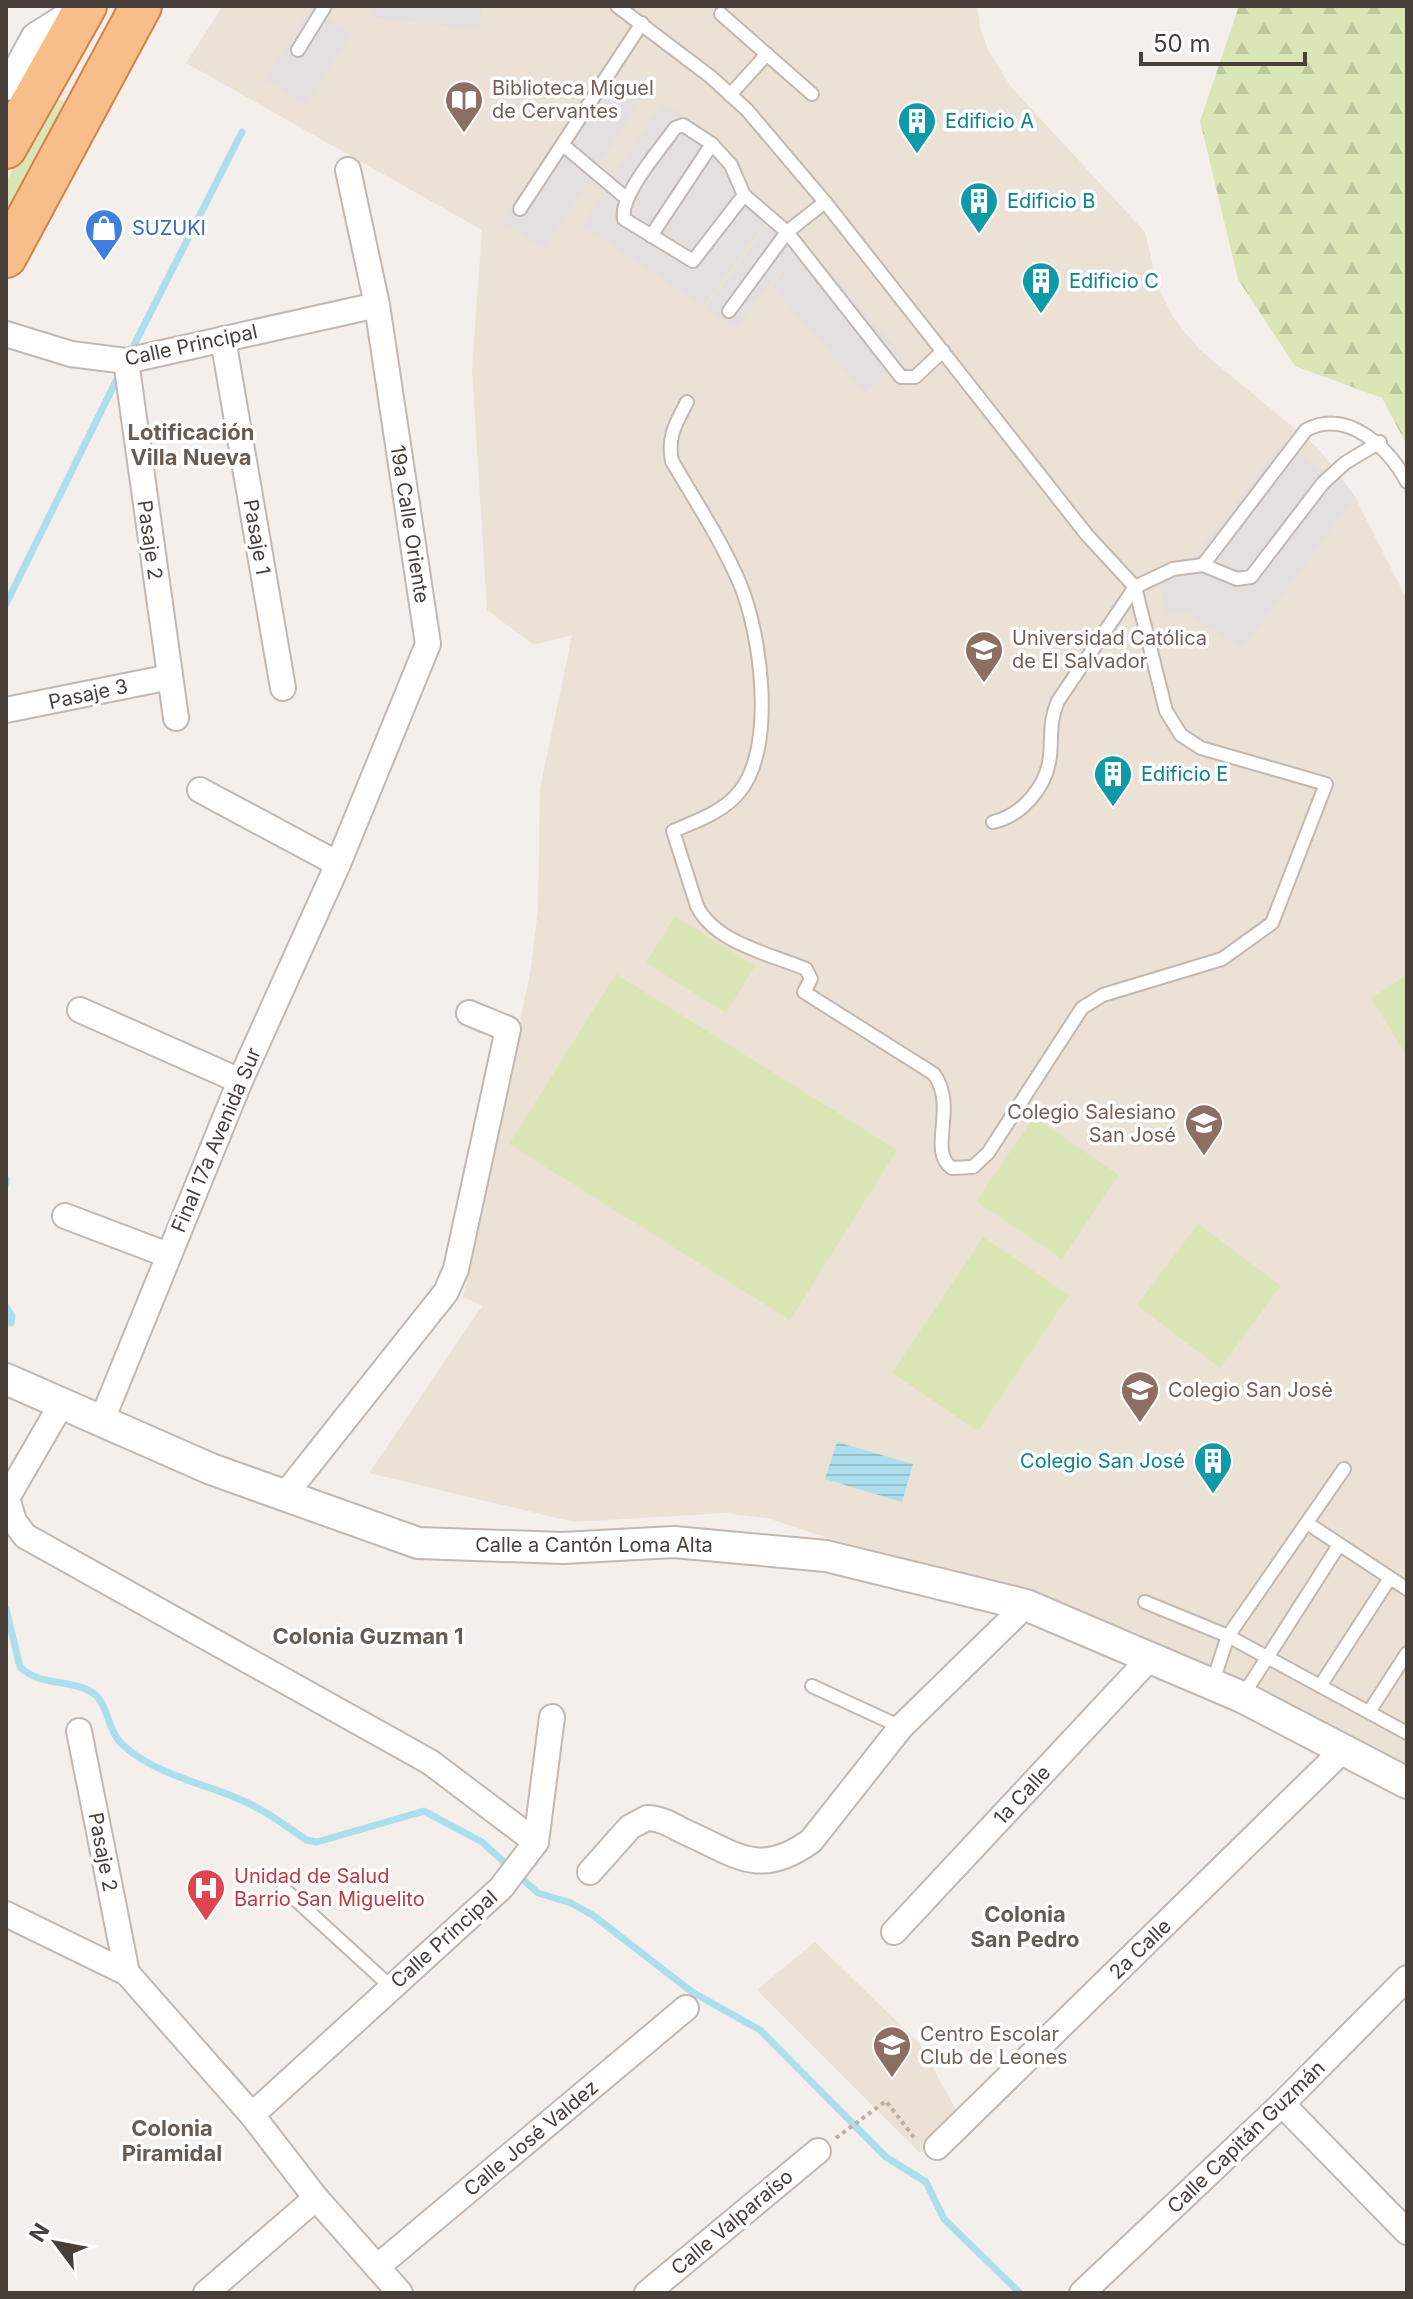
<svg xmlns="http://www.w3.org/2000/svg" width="1413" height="2299" viewBox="0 0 1413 2299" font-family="Inter,sans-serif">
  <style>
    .education { fill: #ece1d5 }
    .green { fill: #dae6b6 }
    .forest { fill: url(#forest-firs) }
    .parking { fill: #e3e0df }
    .water { fill: url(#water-rules) }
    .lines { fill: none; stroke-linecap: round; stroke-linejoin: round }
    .stream { stroke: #abdfed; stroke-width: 7 }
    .service-casing { stroke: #c2b8b0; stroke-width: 16 }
    .minor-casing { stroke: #c2b8b0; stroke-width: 28 }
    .tertiary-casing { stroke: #c2b8b0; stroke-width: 34 }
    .trunk-casing { stroke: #d58244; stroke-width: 44 }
    .path { stroke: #c0ae9f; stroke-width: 4; stroke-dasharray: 4 4; stroke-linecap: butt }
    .service { stroke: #fff; stroke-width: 12 }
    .minor { stroke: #fff; stroke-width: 24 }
    .tertiary { stroke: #fff; stroke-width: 30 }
    .trunk { stroke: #f8be8a; stroke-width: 40 }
    .labels { text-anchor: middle; stroke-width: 7; stroke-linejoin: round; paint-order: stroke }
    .education-label { font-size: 20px; fill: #785e54; stroke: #fff; text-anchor: start }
    .culture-label { font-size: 20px; fill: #0d838f; stroke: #fff; text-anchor: start }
    .shop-label { font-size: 20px; fill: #366cbe; stroke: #fff; text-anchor: start }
    .street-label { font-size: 20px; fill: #483f39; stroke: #fff }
    .health-label { font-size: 20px; fill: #be3a42; stroke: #fff; text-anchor: start }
    .neighbourhood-label { font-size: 22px; font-weight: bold; fill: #6a5b51; stroke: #fff }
  </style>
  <defs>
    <pattern id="forest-firs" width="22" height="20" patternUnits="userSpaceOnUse" patternTransform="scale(2)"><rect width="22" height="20" fill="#dae6b6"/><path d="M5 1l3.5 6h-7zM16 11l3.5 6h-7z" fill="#bdc69d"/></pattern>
    <pattern id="water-rules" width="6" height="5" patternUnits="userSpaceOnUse" patternTransform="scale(2)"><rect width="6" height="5" fill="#abdfed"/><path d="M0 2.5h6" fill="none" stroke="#95c0cc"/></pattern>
  </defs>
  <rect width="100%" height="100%" fill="#f4efea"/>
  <g class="education">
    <polygon points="223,6 977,6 980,28 988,50 1011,87 1145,232 1158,287 1174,319 1199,349 1318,448 1355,497 1407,600 1407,1767 1131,1630 1125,1633 1018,1587 831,1539 767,1518 724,1513 574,1522 369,1473 482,1306 463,1297 531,968 538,909 540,789 572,635 534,645 487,610 472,370 482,230 186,63"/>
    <polygon points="815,1942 919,2043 959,2115 920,2153 757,1990"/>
  </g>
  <g class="green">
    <polygon points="52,97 71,104 6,231 6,182"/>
    <polygon points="675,916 755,966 726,1013 646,963"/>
    <polygon points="616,974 897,1150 790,1320 509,1144"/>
    <polygon points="1407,975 1407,1056 1371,998"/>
    <polygon points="1034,1117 1119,1175 1062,1259 976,1201"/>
    <polygon points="1198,1224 1281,1286 1220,1368 1137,1305"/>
    <polygon points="983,1237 1069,1295 978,1431 892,1373"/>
  </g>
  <polygon class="forest" points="1239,6 1407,6 1407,445 1382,398 1295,366 1238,279 1200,121"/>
  <g class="parking">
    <polygon points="372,6 482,6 479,30 371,17"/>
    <polygon points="310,8 351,34 306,105 265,80"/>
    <polygon points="600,70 642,98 544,249 502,222"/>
    <polygon points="662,102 719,139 770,217 703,306 582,226"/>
    <polygon points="774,219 802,241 794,253 798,258 809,248 905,358 865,393 772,286 783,274 780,270 735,329 706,307"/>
    <polygon points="1284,441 1322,471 1334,468 1355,497 1242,649 1192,616 1179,612 1165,615 1160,583 1179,575"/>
  </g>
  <polygon class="water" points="837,1442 913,1464 902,1502 825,1479"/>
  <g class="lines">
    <g class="stream">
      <polyline points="129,355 242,132"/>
      <polyline points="6,604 120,373"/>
      <polyline points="6,1179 6,1184"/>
      <polyline points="6,1307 12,1316 11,1323"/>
      <path d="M6 1609 20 1667C40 1686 65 1679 88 1690 110 1700 105 1729 123 1745 158 1777 207 1783 250 1804 269 1813 288 1827 306 1840L317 1842 424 1811 482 1842 538 1893 571 1903 594 1916 692 1992 760 2030 886 2157 926 2182 944 2219 1020 2293"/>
    </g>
    <g class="service-casing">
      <g id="service">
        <path d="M617 6 711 77 747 110 825 202 1087 535 1135 587 1166 711 1181 735 1201 748 1326 784 1272 923 1222 959 1103 995 1082 1008 988 1153 973 1167 952 1168C927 1151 958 1108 934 1074L804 992 811 979 806 969C770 954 715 943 697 906L673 831C696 821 724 812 740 791 776 746 761 634 740 584 722 541 695 501 672 461 667 437 676 423 687 402"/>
        <polyline points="721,14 812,94"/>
        <polyline points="298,50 325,6"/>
        <polyline points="730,95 767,54"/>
        <polyline points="563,145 626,198"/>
        <path d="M744 195 693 261 624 219C619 195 661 149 675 128L683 125 712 144 731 165 744 195 787 232 901 377H915L943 351"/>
        <polyline points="520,209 642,23"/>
        <polyline points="651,236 712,144"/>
        <polyline points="729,311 787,232 825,202"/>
        <path d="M1203 565 1306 430C1347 408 1388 447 1407 482"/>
        <path d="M993 822C1021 816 1047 787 1050 756 1052 736 1049 721 1058 701L1135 587 1173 569 1203 565 1237 579 1251 577 1323 483 1345 463 1380 442"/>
        <polyline points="1307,1523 1407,1589"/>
        <polyline points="1145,1602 1228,1636 1407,1733"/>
        <polyline points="1212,1684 1228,1636 1344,1469"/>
        <polyline points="812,1686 901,1727"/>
        <polyline points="1320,1686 1390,1578"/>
        <polyline points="1242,1697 1339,1545"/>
        <polyline points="1369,1712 1407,1653"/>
        <polyline points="283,1888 390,1986"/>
      </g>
    </g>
    <g class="minor-casing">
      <g id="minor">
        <polyline points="6,88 34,36 75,10"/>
        <polyline points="6,334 71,354 126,361 377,305"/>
        <polyline points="223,339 283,688"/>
        <polyline points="126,361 176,718"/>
        <polyline points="6,710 170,677"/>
        <polyline points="200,790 338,864"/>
        <polyline points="80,1010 240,1081"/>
        <polyline points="65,1216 168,1255"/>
        <polyline points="62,1403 7,1498 14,1521 25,1536 430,1762 536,1842"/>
        <polyline points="102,1420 240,1081 338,864 428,644 377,305 348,170"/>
        <polyline points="284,1496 446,1292 456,1269 508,1029 469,1013"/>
        <polyline points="79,1731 127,1973"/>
        <path d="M590 1872 630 1827 647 1818C660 1818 672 1825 683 1831 736 1854 758 1879 811 1841L901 1727 1026 1605"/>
        <polyline points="6,1914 127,1973 252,2115 316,2198 400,2293"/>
        <polyline points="894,1932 1150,1658"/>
        <polyline points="1282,2104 1407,2232"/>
        <polyline points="252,2115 501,1888 536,1842 552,1717"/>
        <polyline points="937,2147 1342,1751"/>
        <polyline points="377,2267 686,2008"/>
        <polyline points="206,2293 316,2198"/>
        <polyline points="647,2293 818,2151"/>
        <polyline points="1082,2293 1282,2104 1407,1978"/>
      </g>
    </g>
    <g class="tertiary-casing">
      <polyline id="tertiary" points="6,1379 211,1469 418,1543 563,1548 674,1542 826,1556 1026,1605 1242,1697 1407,1783"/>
    </g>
    <g class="trunk-casing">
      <g id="trunk">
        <polyline points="6,148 86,6"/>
        <polyline points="6,257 141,6"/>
      </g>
    </g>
    <polyline class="path" points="836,2138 886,2101 916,2140"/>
    <use href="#service" class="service"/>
    <use href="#minor" class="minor"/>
    <use href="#tertiary" class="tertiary"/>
    <use href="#trunk" class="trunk"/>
  </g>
  <defs>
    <g id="library-pin" transform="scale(2)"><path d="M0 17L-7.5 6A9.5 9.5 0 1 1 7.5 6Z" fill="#8d6e63" stroke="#fff"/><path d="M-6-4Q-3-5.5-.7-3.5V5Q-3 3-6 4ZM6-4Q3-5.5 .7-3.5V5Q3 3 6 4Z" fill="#fff"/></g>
    <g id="building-pin" transform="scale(2)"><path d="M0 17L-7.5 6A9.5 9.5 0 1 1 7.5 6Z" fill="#0f9aa8" stroke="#fff"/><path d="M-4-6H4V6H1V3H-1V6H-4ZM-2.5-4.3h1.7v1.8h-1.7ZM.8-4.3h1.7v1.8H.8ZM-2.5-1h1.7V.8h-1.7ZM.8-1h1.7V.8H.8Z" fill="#fff"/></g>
    <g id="shop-pin" transform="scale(2)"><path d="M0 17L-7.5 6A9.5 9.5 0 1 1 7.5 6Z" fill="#3f7fe0" stroke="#fff"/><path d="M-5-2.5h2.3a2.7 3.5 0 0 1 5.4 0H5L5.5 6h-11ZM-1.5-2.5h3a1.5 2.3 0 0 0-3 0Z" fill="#fff"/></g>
    <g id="university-pin" transform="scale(2)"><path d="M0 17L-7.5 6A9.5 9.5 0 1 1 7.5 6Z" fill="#8d6e63" stroke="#fff"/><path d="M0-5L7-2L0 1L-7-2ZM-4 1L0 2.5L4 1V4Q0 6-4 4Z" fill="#fff"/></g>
    <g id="school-pin" transform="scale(2)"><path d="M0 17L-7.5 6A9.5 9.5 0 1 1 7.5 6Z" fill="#8d6e63" stroke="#fff"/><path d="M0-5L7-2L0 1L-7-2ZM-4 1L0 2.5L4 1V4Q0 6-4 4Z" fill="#fff"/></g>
    <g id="hospital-pin" transform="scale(2)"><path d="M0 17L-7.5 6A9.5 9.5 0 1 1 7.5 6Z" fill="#e0444e" stroke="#fff"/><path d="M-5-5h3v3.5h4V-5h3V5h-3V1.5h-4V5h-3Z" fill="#fff"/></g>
  </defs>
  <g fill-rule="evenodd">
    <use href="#library-pin" x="464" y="100"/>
    <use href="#building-pin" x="917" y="121"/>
    <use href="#building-pin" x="979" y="201"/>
    <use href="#shop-pin" x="104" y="228"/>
    <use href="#building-pin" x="1041" y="281"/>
    <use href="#university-pin" x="984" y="650"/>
    <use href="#building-pin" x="1113" y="774"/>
    <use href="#school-pin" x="1204" y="1123"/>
    <use href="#school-pin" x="1140" y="1390"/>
    <use href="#building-pin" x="1213" y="1461"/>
    <use href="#hospital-pin" x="206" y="1888"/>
    <use href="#school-pin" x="892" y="2045"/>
  </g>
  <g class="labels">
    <g class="education-label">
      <text x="492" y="95">Biblioteca Miguel<tspan x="492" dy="23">de Cervantes</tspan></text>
      <text x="1012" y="645">Universidad Católica<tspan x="1012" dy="23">de El Salvador</tspan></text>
      <text x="1176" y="1119" text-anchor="end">Colegio Salesiano<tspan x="1176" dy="23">San José</tspan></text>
      <text x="1168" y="1397">Colegio San Josė</text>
      <text x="920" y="2041">Centro Escolar<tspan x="920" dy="23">Club de Leones</tspan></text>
    </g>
    <g class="culture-label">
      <text x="945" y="128">Edificio A</text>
      <text x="1007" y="208">Edificio B</text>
      <text x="1069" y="288">Edificio C</text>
      <text x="1141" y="781">Edificio E</text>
      <text x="1185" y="1468" text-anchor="end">Colegio San José</text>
    </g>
    <g class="shop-label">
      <text x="132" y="235">SUZUKI</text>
    </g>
    <g class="street-label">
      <text transform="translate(191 345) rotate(-12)" y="7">Calle Principal</text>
      <text transform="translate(410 524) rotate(81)" y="7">19a Calle Oriente</text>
      <text transform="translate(257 537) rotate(80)" y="7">Pasaje 1</text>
      <text transform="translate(150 540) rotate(82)" y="7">Pasaje 2</text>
      <text transform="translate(88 694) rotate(-12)" y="7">Pasaje 3</text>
      <text transform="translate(216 1140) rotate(-67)" y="7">Final 17a Avenida Sur</text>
      <text x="594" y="1552">Calle a Cantón Loma Alta</text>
      <text transform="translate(1022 1795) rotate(-47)" y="7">1a Calle</text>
      <text transform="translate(103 1852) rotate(79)" y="7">Pasaje 2</text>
      <text transform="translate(444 1939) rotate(-42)" y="7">Calle Principal</text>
      <text transform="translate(1140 1949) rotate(-44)" y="7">2a Calle</text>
      <text transform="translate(1246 2137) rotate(-44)" y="7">Calle Capitán Guzmán</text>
      <text transform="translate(531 2138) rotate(-40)" y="7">Calle José Valdez</text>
      <text transform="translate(732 2222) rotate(-40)" y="7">Calle Valparaíso</text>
    </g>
    <g class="health-label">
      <text x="234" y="1883">Unidad de Salud<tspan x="234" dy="23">Barrio San Miguelito</tspan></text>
    </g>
    <g class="neighbourhood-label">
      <text x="191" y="440">Lotificación<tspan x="191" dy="25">Villa Nueva</tspan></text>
      <text x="368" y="1644">Colonia Guzman 1</text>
      <text x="1025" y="1922">Colonia<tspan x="1025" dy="25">San Pedro</tspan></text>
      <text x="172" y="2136">Colonia<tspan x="172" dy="25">Piramidal</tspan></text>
    </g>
  </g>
  <rect width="1413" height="2299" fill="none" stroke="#483f39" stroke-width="16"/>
  <g transform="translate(56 2243) rotate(302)" stroke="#ffffff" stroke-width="6" paint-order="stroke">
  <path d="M0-6L14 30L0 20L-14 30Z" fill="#483f39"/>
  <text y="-12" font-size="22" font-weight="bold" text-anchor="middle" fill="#483f39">N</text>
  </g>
  <path d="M1141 52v12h164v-12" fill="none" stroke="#483f39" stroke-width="4"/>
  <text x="1153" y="52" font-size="24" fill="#483f39" stroke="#ffffff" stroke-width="6" paint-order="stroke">50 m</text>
</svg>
